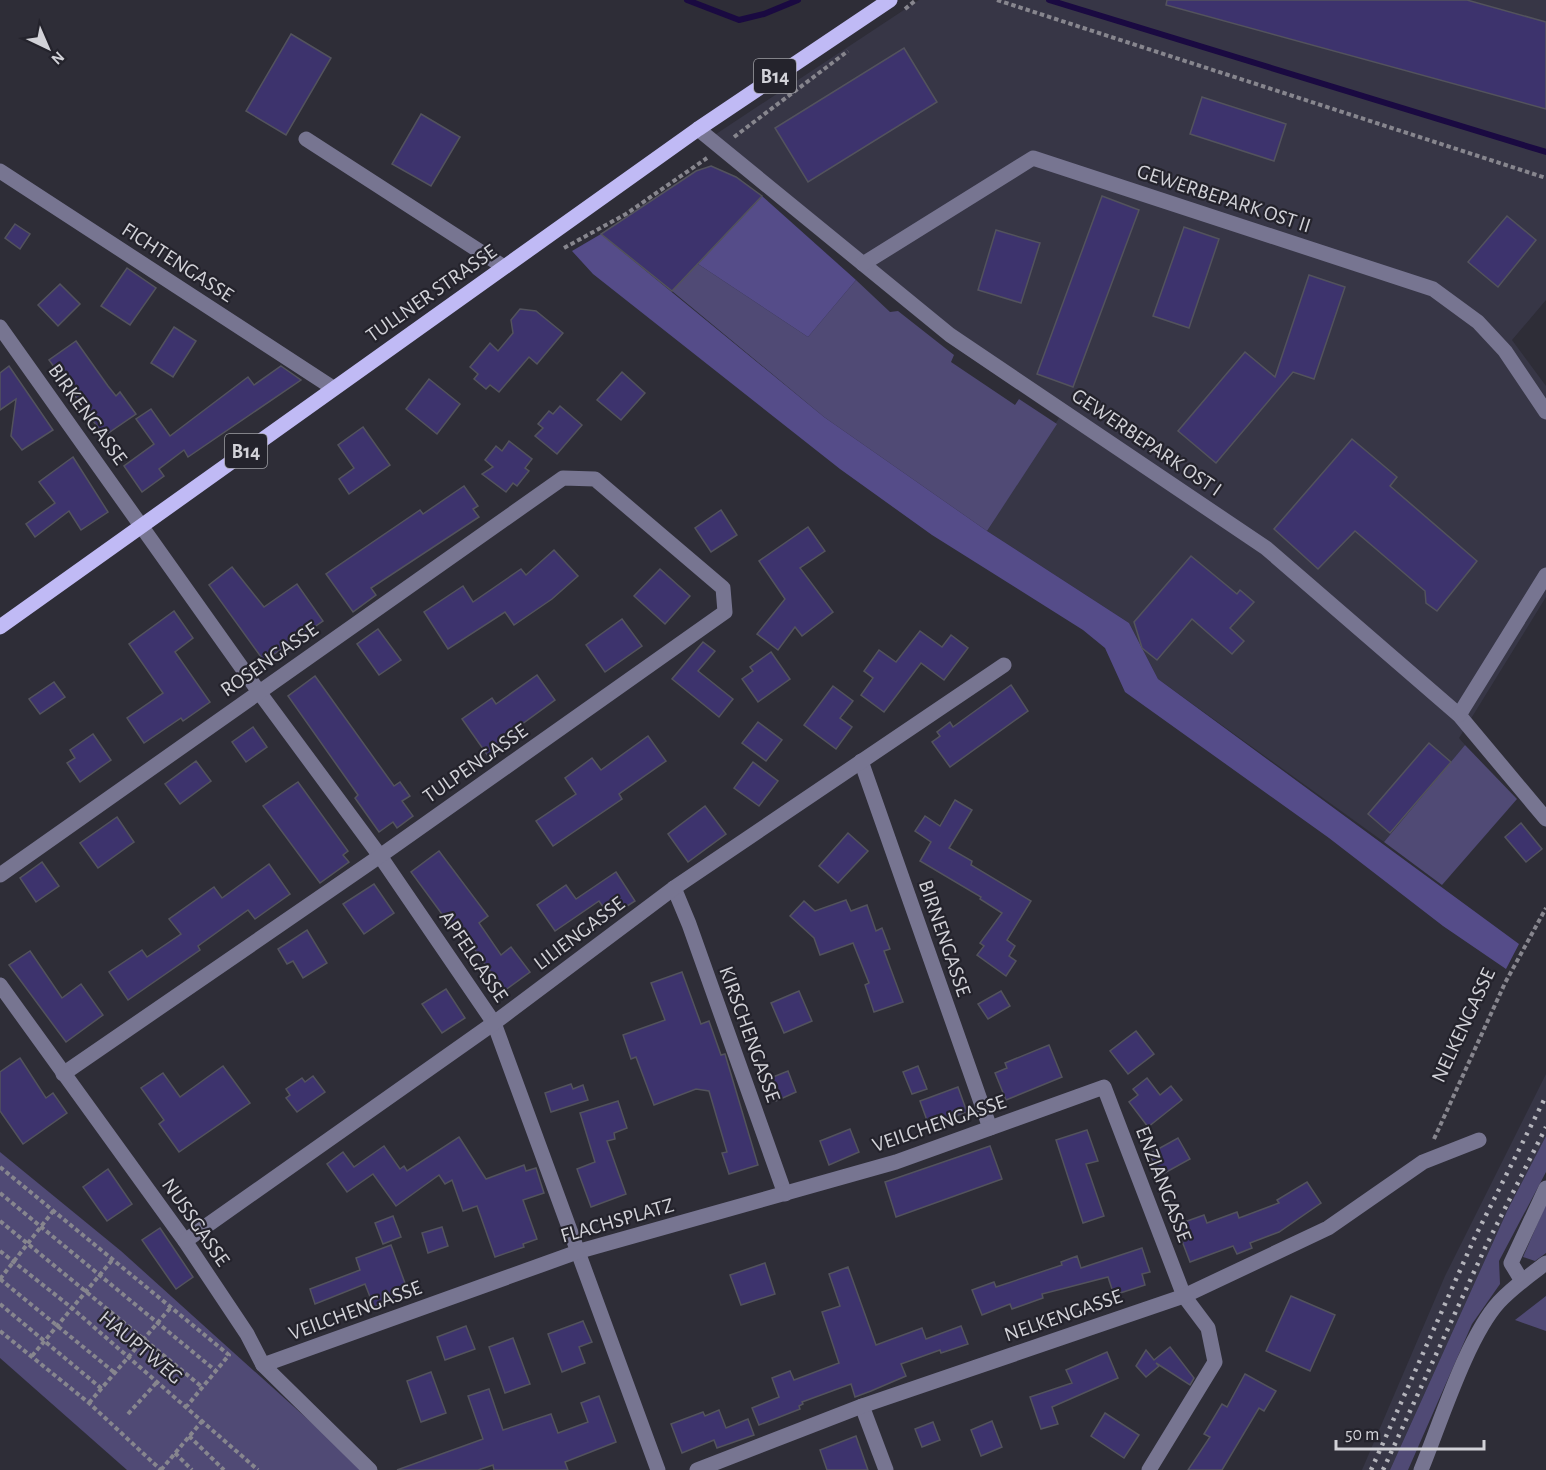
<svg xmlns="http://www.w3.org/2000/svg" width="1546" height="1470" viewBox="0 0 1546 1470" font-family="'Alegreya Sans',sans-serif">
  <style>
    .built { fill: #373646 }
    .green { fill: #504a75 }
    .forest { fill: #554c89 }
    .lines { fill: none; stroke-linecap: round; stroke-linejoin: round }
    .stream { stroke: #1a0a41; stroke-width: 6 }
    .building { fill: #3d336d; stroke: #53535d; stroke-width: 1.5 }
    .path { stroke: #87868e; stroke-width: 4; stroke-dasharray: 4.5 3; stroke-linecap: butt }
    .minor { stroke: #777591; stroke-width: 15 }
    .major { stroke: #c0baf5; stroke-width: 15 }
    .rail { stroke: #b4b4bb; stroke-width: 4.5; stroke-dasharray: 3 6; stroke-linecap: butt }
    .labels { text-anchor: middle; stroke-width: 4.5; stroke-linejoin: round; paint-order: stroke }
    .shield { fill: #24232c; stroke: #9e9ea4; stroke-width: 1.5 }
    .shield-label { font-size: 20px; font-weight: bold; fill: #d2d2d8 }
    .street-label { font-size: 21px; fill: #d2d2d8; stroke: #24232c }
  </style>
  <rect width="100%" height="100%" fill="#2e2d37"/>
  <g class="built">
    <polygon points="919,0 1546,0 1546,300 1512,340 1546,386 1546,597 1459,738 1465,745 1384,842 1158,679 1129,623 987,531 1059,418 956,348 704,142"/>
    <polygon points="1546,1074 1546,1136 1508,1209 1390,1470 1362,1470 1445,1276"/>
  </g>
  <g class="green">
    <polygon points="698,264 808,337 856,280 890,312 898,311 954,355 951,362 1015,405 1019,399 1057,424 987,531 824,417 672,291"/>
    <polygon points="1465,745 1517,799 1442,885 1384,842"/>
    <polygon points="1546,1136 1546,1172 1499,1261 1500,1284 1472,1324 1408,1470 1390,1470 1508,1209"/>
    <polygon points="0,1152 121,1251 364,1470 127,1470 0,1358"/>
    <polygon points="1546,1204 1546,1253 1535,1261 1523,1257"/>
    <polygon points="1546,1296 1546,1331 1515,1320"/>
  </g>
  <g class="forest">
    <polygon points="762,196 856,280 808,337 698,264"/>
    <polygon points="601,234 824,417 987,531 1129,623 1158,679 1519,944 1506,969 1443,926 1329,838 1125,692 1105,648 1083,630 932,535 840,469 593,274 572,251"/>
  </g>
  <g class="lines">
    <g class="stream">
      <polyline points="687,0 739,20 764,14 798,0"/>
      <polyline points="1049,0 1546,152"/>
    </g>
  </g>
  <g class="building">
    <polygon points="1167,0 1467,0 1546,22 1546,109 1166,5"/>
    <polygon points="291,34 331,58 286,135 246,111"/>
    <polygon points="904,48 937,102 808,182 775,128"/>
    <polygon points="1202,97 1286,124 1274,161 1190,134"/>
    <polygon points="421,114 460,137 431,186 392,164"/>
    <polygon points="711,166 736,177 762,196 672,291 601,234 696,171"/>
    <polygon points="1102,196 1139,210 1073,387 1037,374"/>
    <polygon points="1507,216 1536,240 1498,287 1468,262"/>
    <polygon points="15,224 30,234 20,249 5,238"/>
    <polygon points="1184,227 1219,239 1189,328 1153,316"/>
    <polygon points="996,230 1040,243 1021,303 978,290"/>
    <polygon points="127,268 156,288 130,325 101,306"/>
    <polygon points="1309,275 1345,287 1314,379 1293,372 1216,463 1178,431 1245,352 1275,377"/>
    <polygon points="60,284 80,304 58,326 38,305"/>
    <polygon points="520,309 536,311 563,333 537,364 529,357 499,392 490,385 486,389 474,379 478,374 470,367 490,343 498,351 513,333 511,320"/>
    <polygon points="174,327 196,341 173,377 151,363"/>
    <polygon points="76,341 108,386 116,396 120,392 136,414 104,436 49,360"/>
    <polygon points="9,366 53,430 22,450 11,436 16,399 0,410 0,373"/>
    <polygon points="281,366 301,380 188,457 184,450 159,469 164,476 142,492 124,466 154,444 136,419 151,409 170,436 248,377 254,385"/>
    <polygon points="622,372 645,393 621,420 597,400"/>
    <polygon points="429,379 460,404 437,434 406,409"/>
    <polygon points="560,406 582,425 557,454 535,436 543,428 538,424 549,411 553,414"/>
    <polygon points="363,427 390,465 349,494 339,479 354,468 338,445"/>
    <polygon points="1352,439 1397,477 1390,486 1477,561 1437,611 1426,603 1425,591 1355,531 1318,569 1274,529"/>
    <polygon points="509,441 532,459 525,468 529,471 517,486 513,483 506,492 482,474 493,467 485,460 496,446 502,451"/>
    <polygon points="73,457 108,512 81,530 69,511 35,537 26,524 55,503 39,482"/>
    <polygon points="464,486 478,506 473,509 479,517 371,588 376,595 353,612 326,574 420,510 423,514"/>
    <polygon points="721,510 737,535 711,552 695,528"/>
    <polygon points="808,527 825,551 800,568 833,612 802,636 795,627 778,650 757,634 785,599 759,561"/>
    <polygon points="554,550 578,576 552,599 514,625 505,612 448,649 424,612 463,586 473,602 521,569 526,575"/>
    <polygon points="1191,556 1237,594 1240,590 1254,602 1230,628 1244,641 1232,654 1192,619 1157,660 1142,648 1134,622"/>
    <polygon points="232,567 264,607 297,584 323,621 264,661 209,585"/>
    <polygon points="660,569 690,596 665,624 634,596"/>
    <polygon points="174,611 193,638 175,652 210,702 183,721 181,718 144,743 127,718 163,693 129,644"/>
    <polygon points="622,619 642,646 605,672 586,645"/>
    <polygon points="378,629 401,660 379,675 357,644"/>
    <polygon points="920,631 942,647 951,635 968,648 944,680 921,663 884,712 861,695 873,678 864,671 879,650 896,662"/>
    <polygon points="703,642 715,651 698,671 733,699 719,717 672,679"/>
    <polygon points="771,652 790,679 758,702 742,679 753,671 750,667"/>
    <polygon points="537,675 555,700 514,730 518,736 488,756 462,719 492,698 496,704"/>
    <polygon points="315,676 394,786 400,782 410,796 402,801 413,816 397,828 393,822 379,832 355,798 358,795 288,696"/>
    <polygon points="54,682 65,697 40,714 29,699"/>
    <polygon points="1011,685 1028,711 950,767 932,742 940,736 937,732 950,722 953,727"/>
    <polygon points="833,686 853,701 840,718 852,727 836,749 804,725"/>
    <polygon points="758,722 782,740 766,761 742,743"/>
    <polygon points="253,727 267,747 246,762 232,742"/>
    <polygon points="93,734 111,760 80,782 67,763 75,758 70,750"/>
    <polygon points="648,736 666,761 619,794 622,799 553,846 536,821 576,794 565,778 592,758 601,770"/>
    <polygon points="1429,743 1451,762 1390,833 1368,814"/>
    <polygon points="196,761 211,781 180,804 165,784"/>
    <polygon points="753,762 778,781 759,806 734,788"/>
    <polygon points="298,782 348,851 343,855 349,862 320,883 263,806"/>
    <polygon points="955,800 972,810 949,848 972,861 971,865 1031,901 1007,940 1015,946 1009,956 1016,961 1006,976 977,955 984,946 980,943 1002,913 980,899 981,897 920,861 931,842 915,831 925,816 940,826"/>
    <polygon points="705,806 726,834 688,862 668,834"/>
    <polygon points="117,817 134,842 98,868 80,843"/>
    <polygon points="1521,823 1542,849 1526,862 1505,837"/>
    <polygon points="848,833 868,851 838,883 819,866"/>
    <polygon points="439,851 488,916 479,923 501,955 511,947 530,972 504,991 463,933 458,936 411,872"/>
    <polygon points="42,862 59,886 36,902 20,878"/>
    <polygon points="269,864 290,894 255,919 248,910 198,946 200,950 128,1000 109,972 142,950 147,957 181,934 169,919 214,887 222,898"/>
    <polygon points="616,872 635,901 610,917 599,901 555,931 537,905 566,885 576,899"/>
    <polygon points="374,884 394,913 364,934 343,904"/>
    <polygon points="846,900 851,911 867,905 876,931 882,928 890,949 884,951 903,1002 874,1012 865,985 869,983 853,943 820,955 814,938 790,916 804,901 815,911"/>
    <polygon points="307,930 327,963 303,978 293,961 287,964 278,949"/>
    <polygon points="30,951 62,998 81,984 103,1015 66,1042 9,965"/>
    <polygon points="682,972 701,1024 709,1021 721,1055 725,1054 758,1165 729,1174 722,1153 727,1152 709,1091 696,1089 654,1105 636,1057 631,1059 623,1035 665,1020 651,983"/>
    <polygon points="446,989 465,1018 442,1033 422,1004"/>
    <polygon points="799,991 812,1021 784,1033 771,1003"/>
    <polygon points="1001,991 1010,1006 988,1019 978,1004"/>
    <polygon points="1136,1031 1154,1054 1128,1074 1110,1051"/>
    <polygon points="1049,1045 1062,1077 1006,1100 995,1073 1007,1068 1005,1063"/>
    <polygon points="20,1058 46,1098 53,1093 67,1113 23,1144 0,1111 0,1072"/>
    <polygon points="223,1066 250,1103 179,1152 159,1124 164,1120 141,1088 163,1073 180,1097"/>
    <polygon points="918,1066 927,1089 912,1094 903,1072"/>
    <polygon points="788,1071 796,1092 776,1101 768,1079"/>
    <polygon points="313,1076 325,1092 297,1112 286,1098 290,1095 286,1089 302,1078 305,1082"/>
    <polygon points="1147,1078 1160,1095 1171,1086 1182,1100 1148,1127 1129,1102 1138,1095 1133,1089"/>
    <polygon points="571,1084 573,1089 583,1085 588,1100 551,1112 545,1093"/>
    <polygon points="958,1087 967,1112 929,1126 920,1101"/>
    <polygon points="618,1101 627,1128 614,1133 615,1139 607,1141 626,1194 591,1207 577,1169 595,1162 580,1113"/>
    <polygon points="850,1129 859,1152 829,1165 820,1141"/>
    <polygon points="1087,1130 1098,1161 1086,1164 1104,1216 1083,1223 1056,1140"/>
    <polygon points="459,1137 486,1179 524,1165 526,1171 536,1168 544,1193 523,1200 537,1239 523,1244 524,1247 495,1257 477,1206 463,1211 452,1180 445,1184 439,1175 396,1206 373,1174 347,1192 327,1164 343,1152 354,1167 384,1146 400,1169 404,1166 407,1171"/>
    <polygon points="1178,1138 1190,1159 1161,1175 1149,1154"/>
    <polygon points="990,1146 1002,1179 896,1217 885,1182"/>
    <polygon points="108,1169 132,1204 107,1221 83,1187"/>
    <polygon points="1307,1182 1321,1203 1279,1232 1250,1243 1252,1248 1237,1254 1233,1246 1190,1262 1176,1225 1204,1215 1207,1223 1237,1212 1239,1218 1279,1203 1277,1200"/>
    <polygon points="393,1216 401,1237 383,1244 375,1223"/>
    <polygon points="442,1227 448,1246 428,1253 422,1233"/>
    <polygon points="160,1228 193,1277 176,1289 142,1240"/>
    <polygon points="391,1245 409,1294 374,1307 365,1284 315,1304 310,1289 360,1270 356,1258"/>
    <polygon points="1142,1248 1150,1272 1142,1274 1145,1285 1114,1295 1108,1277 1042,1294 1043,1298 1012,1309 1010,1304 982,1315 972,1290 994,1282 996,1287 1062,1265 1061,1262 1077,1256 1081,1268"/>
    <polygon points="765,1263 775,1294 741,1305 730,1275"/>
    <polygon points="848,1267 876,1345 922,1328 926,1339 961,1326 968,1344 941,1353 940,1350 901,1364 906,1376 871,1391 855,1397 851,1384 802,1402 803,1404 799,1406 800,1409 759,1425 752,1408 779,1397 772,1378 790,1371 794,1380 839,1363 822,1312 840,1306 829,1274"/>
    <polygon points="1291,1296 1335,1315 1310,1371 1266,1351"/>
    <polygon points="583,1321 592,1342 579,1347 585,1363 562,1372 548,1334"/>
    <polygon points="466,1326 475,1349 445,1360 437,1337"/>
    <polygon points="513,1338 530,1384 505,1393 489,1347"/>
    <polygon points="1170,1347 1194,1378 1190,1385 1156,1363 1159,1366 1146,1377 1136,1366 1146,1350 1154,1360"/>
    <polygon points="1107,1352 1118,1378 1052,1407 1058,1424 1041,1429 1030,1397 1072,1383 1066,1370"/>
    <polygon points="431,1372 446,1413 421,1422 407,1381"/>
    <polygon points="1245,1374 1276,1391 1264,1411 1259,1408 1222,1470 1188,1470 1210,1437 1204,1434 1222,1404 1227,1407"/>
    <polygon points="489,1389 503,1430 551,1414 558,1433 588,1422 581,1403 599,1396 616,1442 565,1462 568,1470 494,1470 493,1465 478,1470 397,1470 483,1439 468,1396"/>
    <polygon points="719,1410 726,1428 748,1419 754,1435 717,1448 714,1440 682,1453 671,1424 703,1412 705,1416"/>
    <polygon points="1105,1413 1139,1435 1124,1458 1091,1436"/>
    <polygon points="992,1421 1002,1447 981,1456 971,1430"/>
    <polygon points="933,1422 940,1440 922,1447 915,1429"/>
    <polygon points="856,1436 868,1470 827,1470 820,1450"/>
  </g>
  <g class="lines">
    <g class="path">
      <polyline points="997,0 1546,178"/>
      <polyline points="905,9 916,0"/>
      <polyline points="734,137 848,51"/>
      <polyline points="564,248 626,214 707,158"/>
      <polyline points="1434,1139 1505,983 1546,908"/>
      <polyline points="0,1167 229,1355 187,1406"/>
      <polyline points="0,1193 216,1371"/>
      <polyline points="0,1221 202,1387"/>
      <polyline points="0,1251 72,1308 258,1470"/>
      <polyline points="0,1279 115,1373"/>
      <polyline points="0,1279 54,1210"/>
      <polyline points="0,1304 102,1389"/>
      <polyline points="0,1331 89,1403 161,1470"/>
      <polyline points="32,1356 113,1259"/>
      <polyline points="89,1403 172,1306"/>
      <polyline points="128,1414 158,1381"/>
      <polyline points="189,1436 224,1470"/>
      <polyline points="175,1453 192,1470"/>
      <polyline points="161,1470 203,1420"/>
    </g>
    <g class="minor">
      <polyline points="698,129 950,335 1266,548 1459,715 1546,819"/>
      <polyline points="306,139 504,267"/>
      <polyline points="0,171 333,388"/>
      <polyline points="863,264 1033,158 1433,289 1478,322 1505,351 1546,412"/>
      <polyline points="0,327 259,692 380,856 494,1023 658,1470"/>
      <polyline points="1459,715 1546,575"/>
      <polyline points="861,761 990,1128"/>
      <polyline points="0,875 563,478 595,479 723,588 725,612 380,856 63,1074"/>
      <polyline points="674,888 689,924 785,1194"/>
      <polyline points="0,985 185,1241 247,1334 263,1365 370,1470"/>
      <polyline points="185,1241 494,1023 674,888 1004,665"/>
      <polyline points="1522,1281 1511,1263 1546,1188"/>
      <polyline points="263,1365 580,1251 896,1162 1104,1087 1184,1296 1208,1328 1215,1362 1149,1470"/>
      <polyline points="862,1406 886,1470"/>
      <polyline points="697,1470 862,1406 1184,1296 1328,1228 1423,1162 1479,1140"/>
      <path d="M1421 1470C1440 1424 1467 1337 1499 1302 1513 1287 1530 1275 1546 1263"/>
    </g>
    <polyline class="major" points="0,627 698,129 890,0"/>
    <g class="rail">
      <polyline points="1371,1470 1474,1239 1546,1096"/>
      <polyline points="1383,1470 1485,1248 1546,1127"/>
    </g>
  </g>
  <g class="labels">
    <g class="shield">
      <rect x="754" y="59" width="42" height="34" rx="4.5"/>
      <rect x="225" y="434" width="42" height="34" rx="4.5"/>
    </g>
    <g class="shield-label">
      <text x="775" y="83">B14</text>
      <text x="246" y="458">B14</text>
    </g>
    <g class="street-label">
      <text transform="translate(1224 198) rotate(18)" y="7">GEWERBEPARK OST II</text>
      <text transform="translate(178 262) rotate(33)" y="7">FICHTENGASSE</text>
      <text transform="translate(431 293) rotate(-35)" y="7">TULLNER STRASSE</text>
      <text transform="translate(88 414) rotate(54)" y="7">BIRKENGASSE</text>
      <text transform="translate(1147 442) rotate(34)" y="7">GEWERBEPARK OST I</text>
      <text transform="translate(269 659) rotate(-35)" y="7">ROSENGASSE</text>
      <text transform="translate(475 763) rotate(-35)" y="7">TULPENGASSE</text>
      <text transform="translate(579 933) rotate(-37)" y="7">LILIENGASSE</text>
      <text transform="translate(945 938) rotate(71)" y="7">BIRNENGASSE</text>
      <text transform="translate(474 956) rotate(56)" y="7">APFELGASSE</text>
      <text transform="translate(1463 1025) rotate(-65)" y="7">NELKENGASSE</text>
      <text transform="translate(750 1034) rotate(70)" y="7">KIRSCHENGASSE</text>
      <text transform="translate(939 1123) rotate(-19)" y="7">VEILCHENGASSE</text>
      <text transform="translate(1164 1184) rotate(69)" y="7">ENZIANGASSE</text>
      <text transform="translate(617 1220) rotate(-16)" y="7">FLACHSPLATZ</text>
      <text transform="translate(196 1222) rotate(55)" y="7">NUSSGASSE</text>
      <text transform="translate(355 1310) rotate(-20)" y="7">VEILCHENGASSE</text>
      <text transform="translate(1063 1315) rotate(-19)" y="7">NELKENGASSE</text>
      <text transform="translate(141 1347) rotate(40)" y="7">HAUPTWEG</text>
    </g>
  </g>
  <g transform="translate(48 48) rotate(136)" stroke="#24232c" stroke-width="4.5" paint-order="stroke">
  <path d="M0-4.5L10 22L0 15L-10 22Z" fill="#d2d2d8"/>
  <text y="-9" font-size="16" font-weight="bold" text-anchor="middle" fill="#d2d2d8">N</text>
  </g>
  <path d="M1336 1440v9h148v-9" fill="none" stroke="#d2d2d8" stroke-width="3"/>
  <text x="1345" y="1440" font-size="18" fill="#d2d2d8" stroke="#24232c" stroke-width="4.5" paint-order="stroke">50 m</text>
</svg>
